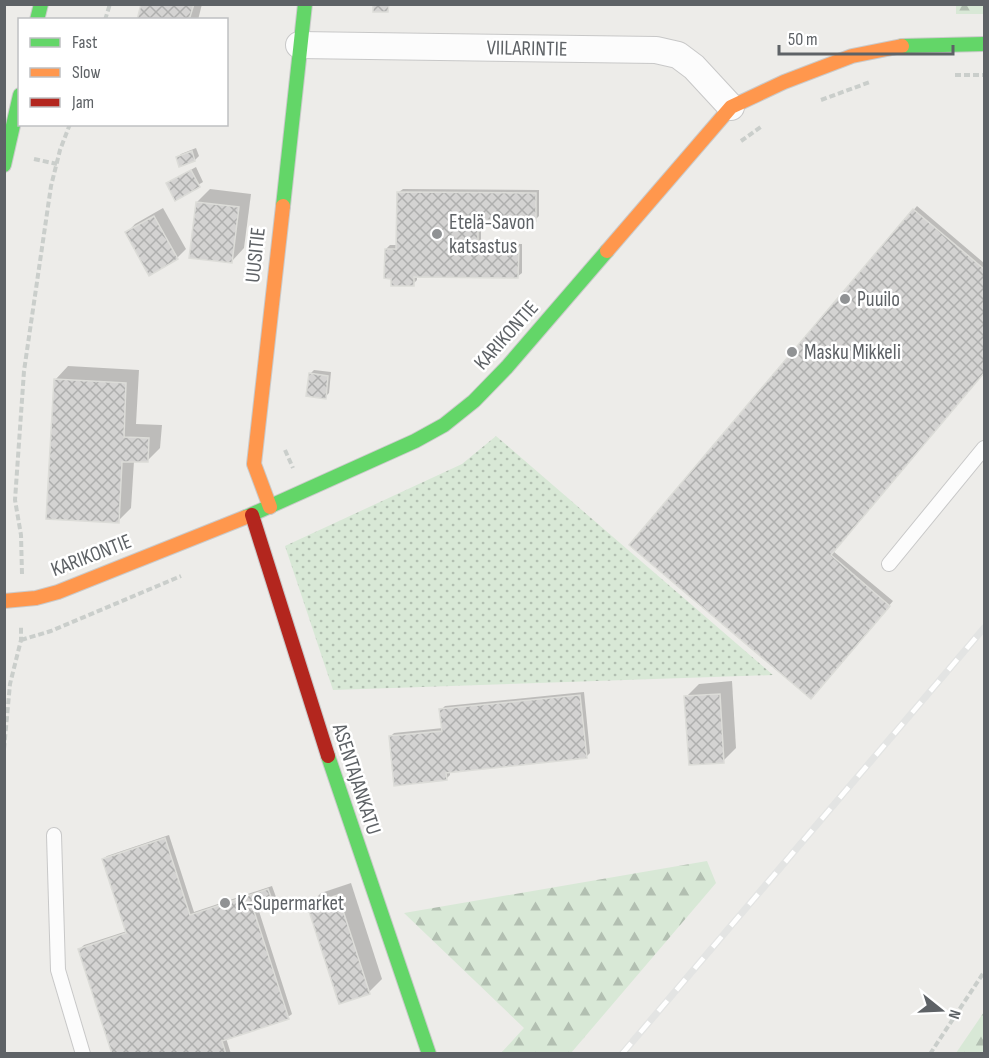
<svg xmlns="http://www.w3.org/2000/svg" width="989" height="1058" viewBox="0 0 989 1058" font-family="'Sofia Sans Condensed',sans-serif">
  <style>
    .grass { fill: url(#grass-dots) }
    .forest { fill: url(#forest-firs) }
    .shadow { fill: #0003 }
    .building { fill: url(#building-cross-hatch); stroke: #dcdcd8; stroke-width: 1.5 }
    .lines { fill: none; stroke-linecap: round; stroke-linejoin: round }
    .lane-casing { stroke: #c8c8c8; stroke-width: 16 }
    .street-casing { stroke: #c8c8c8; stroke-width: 28 }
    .fast-casing { stroke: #cacaca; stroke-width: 16 }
    .slow-casing { stroke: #cacaca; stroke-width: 16 }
    .jam-casing { stroke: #cacaca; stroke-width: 16 }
    .path { stroke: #cacecb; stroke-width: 4; stroke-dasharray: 6 3; stroke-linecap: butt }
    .lane { stroke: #fcfcfc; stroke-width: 14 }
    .street { stroke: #fcfcfc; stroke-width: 26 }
    .fast { stroke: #63d668; stroke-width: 14 }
    .slow { stroke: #ff974d; stroke-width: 14 }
    .jam { stroke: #b3261e; stroke-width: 14 }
    .rail-casing { stroke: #e3e4e3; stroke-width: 7 }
    .rail { stroke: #fff; stroke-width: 4.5; stroke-dasharray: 14; stroke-linecap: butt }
    .poi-dot { fill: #909294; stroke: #fff; stroke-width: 2 }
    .labels { text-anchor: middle; stroke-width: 5; stroke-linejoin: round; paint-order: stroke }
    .street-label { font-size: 21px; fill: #5e6266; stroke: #fff }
    .poi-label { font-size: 21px; fill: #5e6266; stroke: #fff; text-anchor: start }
  </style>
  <defs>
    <pattern id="grass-dots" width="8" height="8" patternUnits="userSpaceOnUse" patternTransform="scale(1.5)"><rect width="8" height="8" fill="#d8e8d6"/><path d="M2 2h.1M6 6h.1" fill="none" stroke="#b2bfb1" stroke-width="1.8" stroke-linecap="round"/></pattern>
    <pattern id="forest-firs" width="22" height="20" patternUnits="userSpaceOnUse" patternTransform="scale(1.5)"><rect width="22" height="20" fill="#d8e8d6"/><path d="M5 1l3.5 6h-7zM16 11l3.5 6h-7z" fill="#b2bfb1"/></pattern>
    <pattern id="building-cross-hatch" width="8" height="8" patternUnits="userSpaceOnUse" patternTransform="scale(1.5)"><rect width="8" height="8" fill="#d4d3d2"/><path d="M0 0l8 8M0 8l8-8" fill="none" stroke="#afafae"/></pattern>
  </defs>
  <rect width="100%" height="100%" fill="#edece9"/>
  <polygon class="grass" points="496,436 773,675 333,690 285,546 462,464"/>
  <g class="forest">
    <rect x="956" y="5" width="28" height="9"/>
    <polygon points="707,861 716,883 571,1053 501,1053 524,1028 404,913"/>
    <polygon points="984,1012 983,1053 956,1053"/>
  </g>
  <g class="shadow">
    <polygon points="142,4 202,4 198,20 138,20"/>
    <polygon points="196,148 199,156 195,160 177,158 181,154"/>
    <polygon points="196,167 203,182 175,199 167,183"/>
    <polygon points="210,189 251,194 244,248 232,261 197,202"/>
    <polygon points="403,189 539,190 539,216 535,220 481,219 481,243 522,244 522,273 518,276 417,275 417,280 413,284 386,249 390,245 398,245 399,192"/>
    <polygon points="917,206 984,263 984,371 833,551 893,601 815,693 631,545"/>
    <polygon points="163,208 186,249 177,258 127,233 135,224"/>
    <polygon points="68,366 139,370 136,424 162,425 160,448 147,461 134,461 131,508 118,521 56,379"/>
    <polygon points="314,370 331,372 329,393 325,397 310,374"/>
    <polygon points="732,681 736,748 723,761 686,697 699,684"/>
    <polygon points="584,692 590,753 586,757 450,771 450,775 446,779 390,737 394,733 443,728 441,710 445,706"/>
    <polygon points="169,835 194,912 272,886 276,897 272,900 257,905 292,1014 288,1017 226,1038 231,1054 114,1054 80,949 84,945 127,931 103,859 107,856"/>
    <polygon points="351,883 382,979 369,992 308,906 321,893"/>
  </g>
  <g class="building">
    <polygon points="141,4 194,4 189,20 137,20"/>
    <polygon points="373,4 389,4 388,12 373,12"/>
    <polygon points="192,151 195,161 179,167 176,157"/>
    <polygon points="191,170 200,187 175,201 166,183"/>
    <polygon points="397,192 536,193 536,221 478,220 478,247 519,247 518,278 414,277 414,286 391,286 391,279 384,278 385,249 396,249"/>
    <polygon points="196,202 239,207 232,263 189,258"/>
    <polygon points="913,209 984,269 984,373 831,555 890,606 811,699 629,545"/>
    <polygon points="154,216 178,259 149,276 125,232"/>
    <polygon points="309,373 328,376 326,399 306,396"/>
    <polygon points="54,379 126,383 124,437 149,438 148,462 122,462 119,523 46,519"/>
    <polygon points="720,694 724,763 689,765 684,696"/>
    <polygon points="580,695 587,758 446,773 447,780 394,786 389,736 442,731 439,709"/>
    <polygon points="165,838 190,915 268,889 273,902 253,908 289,1019 222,1041 226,1054 112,1054 78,949 126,933 102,859"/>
    <polygon points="338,895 370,994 339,1004 307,905"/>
  </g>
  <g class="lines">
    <g class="lane-casing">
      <g id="lane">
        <polyline points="889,564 984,448"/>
        <polyline points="54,835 58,970 83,1054"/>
      </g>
    </g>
    <g class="street-casing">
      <polyline id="street" points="299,45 656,50 678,55 694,67 731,107"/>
    </g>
    <g class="fast-casing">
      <g id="fast">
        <polyline points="37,20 41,4"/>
        <polyline points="902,46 984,44"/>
        <polyline points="4,165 20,95"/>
        <polyline points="283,206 305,4"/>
        <polyline points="246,517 415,441 444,425 474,401 507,367 607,251"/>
        <polyline points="328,756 429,1054"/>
      </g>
    </g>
    <g class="slow-casing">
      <g id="slow">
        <polyline points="607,251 731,107 784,82 852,56 902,46"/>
        <polyline points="270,507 254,464 283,206"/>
        <polyline points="4,601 36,598 58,592 246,517"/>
      </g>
    </g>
    <g class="jam-casing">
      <polyline id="jam" points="252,515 328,756"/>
    </g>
    <g class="path">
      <polyline points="105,20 110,4"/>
      <polyline points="955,75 984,75"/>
      <polyline points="821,100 870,82"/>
      <polyline points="741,141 762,126"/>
      <polyline points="34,159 57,164"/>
      <polyline points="285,450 293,468"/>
      <polyline points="22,574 21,535 15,500 24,371 51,186 60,150 70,124"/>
      <polyline points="21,640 51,631 181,576"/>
      <polyline points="4,749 10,684 21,640 21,626"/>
      <polyline points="930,1054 984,972"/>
    </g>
    <use href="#lane" class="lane"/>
    <use href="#street" class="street"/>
    <use href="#fast" class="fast"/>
    <use href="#slow" class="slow"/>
    <use href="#jam" class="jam"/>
    <g class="rail-casing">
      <polyline id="rail" points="622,1054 984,628"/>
    </g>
    <use href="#rail" class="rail"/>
  </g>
  <g class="poi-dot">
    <circle cx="437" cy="234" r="6"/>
    <circle cx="845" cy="299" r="6"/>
    <circle cx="792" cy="352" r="6"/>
    <circle cx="225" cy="903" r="6"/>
  </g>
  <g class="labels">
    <g class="street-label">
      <text transform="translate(527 48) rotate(1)" y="7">VIILARINTIE</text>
      <text transform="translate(255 255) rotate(-84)" y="7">UUSITIE</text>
      <text transform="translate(506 335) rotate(-48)" y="7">KARIKONTIE</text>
      <text transform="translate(91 555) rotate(-21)" y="7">KARIKONTIE</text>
      <text transform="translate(357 779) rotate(72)" y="7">ASENTAJANKATU</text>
    </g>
    <g class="poi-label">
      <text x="449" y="229">Etelä-Savon<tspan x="449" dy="24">katsastus</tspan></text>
      <text x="857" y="306">Puuilo</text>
      <text x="804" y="359">Masku Mikkeli</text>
      <text x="237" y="910">K-Supermarket</text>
    </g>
  </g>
  <rect width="989" height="1058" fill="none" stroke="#5e6266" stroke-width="12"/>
  <rect x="18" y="18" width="210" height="108" fill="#ffffff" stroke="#bfc0c2" stroke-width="1.5"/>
  <rect x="30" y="38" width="30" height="9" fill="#63d668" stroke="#bfc0c2" stroke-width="1.5"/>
  <text x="72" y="48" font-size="18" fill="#5e6266">Fast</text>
  <rect x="30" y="68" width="30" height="9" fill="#ff974d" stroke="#bfc0c2" stroke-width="1.5"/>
  <text x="72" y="78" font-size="18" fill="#5e6266">Slow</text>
  <rect x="30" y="98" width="30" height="9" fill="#b3261e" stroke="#bfc0c2" stroke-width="1.5"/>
  <text x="72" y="108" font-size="18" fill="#5e6266">Jam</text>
  <g transform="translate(941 1010) rotate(108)" stroke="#ffffff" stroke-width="4.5" paint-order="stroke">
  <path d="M0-4.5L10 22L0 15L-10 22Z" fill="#5e6266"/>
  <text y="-9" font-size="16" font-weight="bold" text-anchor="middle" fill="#5e6266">N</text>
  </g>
  <path d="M779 45v9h174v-9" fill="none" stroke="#5e6266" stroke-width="3"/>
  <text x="788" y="45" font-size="18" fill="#5e6266" stroke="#ffffff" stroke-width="4.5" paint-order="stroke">50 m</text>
</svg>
